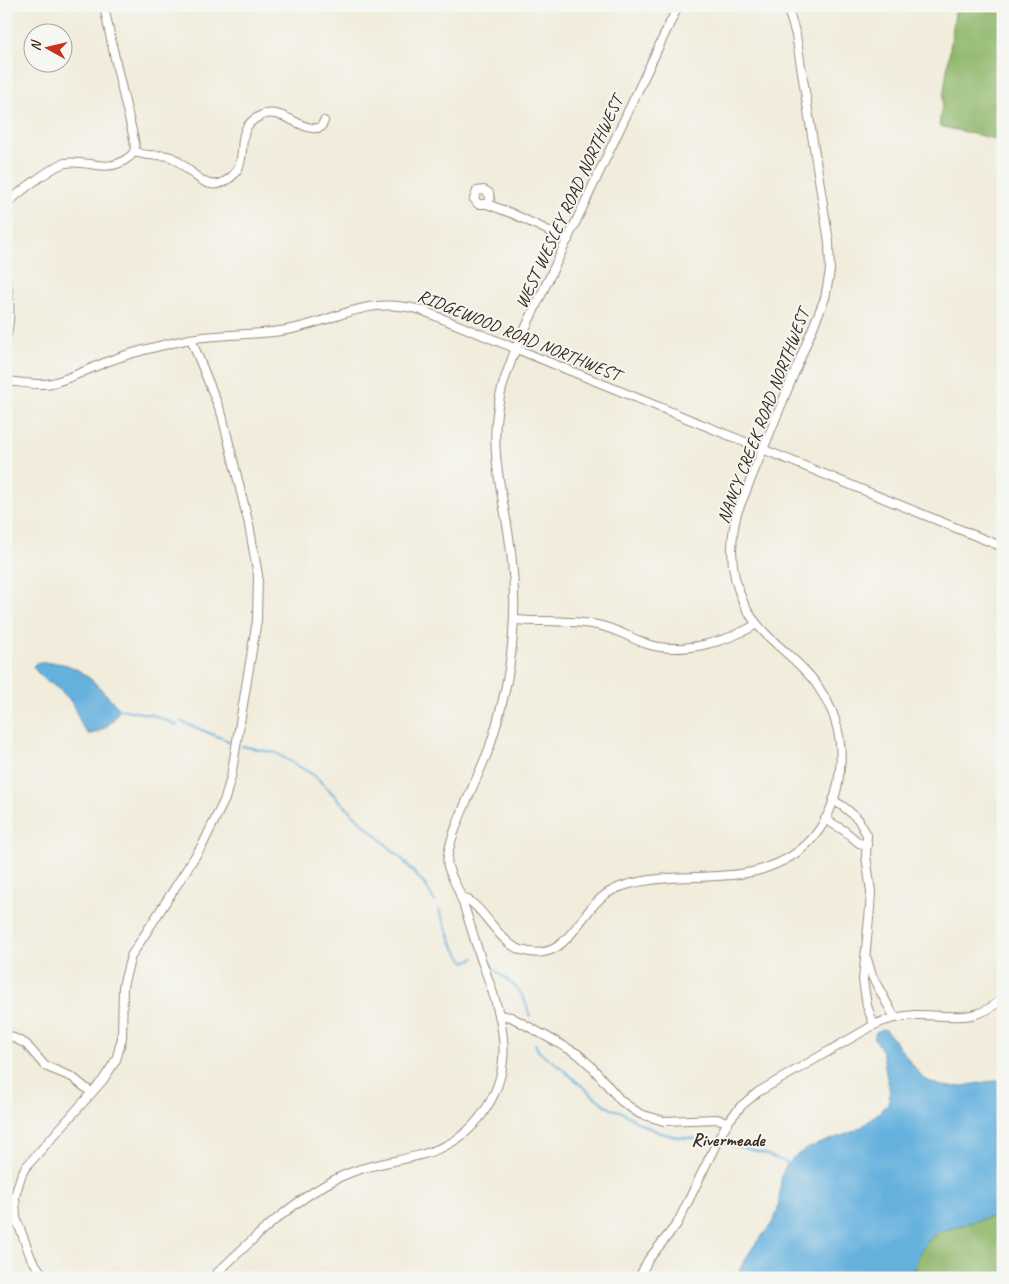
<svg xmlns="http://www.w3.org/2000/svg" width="1009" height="1284" viewBox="0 0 1009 1284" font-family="Caveat,sans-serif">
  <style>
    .forest { fill: #90b76c; stroke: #667045 }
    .water { fill: #65b1de; stroke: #506e7e }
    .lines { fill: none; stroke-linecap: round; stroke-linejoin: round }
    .stream { stroke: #65b1de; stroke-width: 2 }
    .minor-casing { stroke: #968b7c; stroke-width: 10 }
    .minor { stroke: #fff; stroke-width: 8 }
    .labels { text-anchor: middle; stroke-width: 4; stroke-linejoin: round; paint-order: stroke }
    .street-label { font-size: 18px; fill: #3b2a1e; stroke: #f6f6f2 }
    .neighbourhood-label { font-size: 19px; font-weight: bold; fill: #3b2a1e; stroke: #f6f6f2 }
  </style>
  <rect width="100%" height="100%" fill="#f6f6f2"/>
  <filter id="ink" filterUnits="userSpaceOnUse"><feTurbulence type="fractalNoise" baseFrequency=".02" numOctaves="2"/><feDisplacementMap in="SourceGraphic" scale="10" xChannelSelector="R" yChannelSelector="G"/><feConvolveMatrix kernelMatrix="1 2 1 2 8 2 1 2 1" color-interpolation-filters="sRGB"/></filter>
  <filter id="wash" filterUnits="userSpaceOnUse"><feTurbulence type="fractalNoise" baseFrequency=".0096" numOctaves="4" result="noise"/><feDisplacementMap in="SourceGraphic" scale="20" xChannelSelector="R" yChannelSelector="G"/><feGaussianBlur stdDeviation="1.12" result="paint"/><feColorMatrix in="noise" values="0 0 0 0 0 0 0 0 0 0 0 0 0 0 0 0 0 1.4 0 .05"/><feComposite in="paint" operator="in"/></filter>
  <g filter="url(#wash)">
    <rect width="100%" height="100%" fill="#f1ecdb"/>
    <g class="forest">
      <polygon points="956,6 1003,6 1003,141 939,126"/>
      <polygon points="1003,1209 1003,1278 908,1278 913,1263 929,1233"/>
    </g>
    <g class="water">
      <path d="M36 663C45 663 54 662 63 664 86 669 103 692 119 708 117 720 101 734 88 734 79 725 77 709 69 699 59 686 40 680 33 666Z"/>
      <path d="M883 1029 886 1030 922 1077C951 1097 971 1080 1003 1081V1213L939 1232C921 1244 917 1258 913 1278H736C742 1264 750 1251 759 1239 765 1232 771 1226 775 1218 783 1200 776 1178 788 1163 802 1146 833 1140 852 1132 862 1128 869 1121 877 1114 881 1111 887 1106 889 1100 891 1092 888 1081 886 1074 884 1061 884 1048 874 1039L876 1032Z"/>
    </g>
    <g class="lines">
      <g class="stream">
        <polyline points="119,709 153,715 177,725"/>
        <polyline points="180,721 231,742"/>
        <polyline points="242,746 276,753 315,776 354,815 401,858 426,886 435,902"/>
        <polyline points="439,910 454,947 465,962 475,958"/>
        <path d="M484 956C489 962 494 970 500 974 519 989 523 992 530 1016"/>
        <polyline points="535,1044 539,1052 554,1062 596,1098 611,1109 620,1111 643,1125 660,1133 678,1137 710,1140"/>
        <polyline points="724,1143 759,1152 788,1163"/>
      </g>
    </g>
  </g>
  <g filter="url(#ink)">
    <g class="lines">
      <g class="minor-casing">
        <g id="minor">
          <path d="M134 152C139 153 144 155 149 155 157 156 164 154 171 157 191 166 205 198 230 178 253 160 230 130 260 116 281 105 305 135 321 127L324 121"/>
          <polyline points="487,204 490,199 489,193 484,190 477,191 474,199 478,204 487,204 511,213 568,240"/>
          <path d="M6 205C16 194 53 166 65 163 86 159 106 173 125 160 128 158 132 155 134 152 137 145 131 129 130 122 120 84 112 45 104 6"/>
          <path d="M6 280C10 299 11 319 6 338"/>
          <path d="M6 381C21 382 37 386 52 383 72 378 90 368 109 361 135 351 162 345 190 339 223 333 259 336 292 329 342 318 367 296 421 310L1003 547"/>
          <path d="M514 620C542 622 569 620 597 625 615 628 630 638 647 644 681 655 727 642 757 624"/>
          <polyline points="833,800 844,807 858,819 867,835 866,856 871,892 870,908 863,980 867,1006 874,1025"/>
          <polyline points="825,819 845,831 859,843 867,845"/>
          <path d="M460 896C483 903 497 942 521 950 571 966 577 907 613 890 633 880 670 877 693 877 716 876 742 876 763 869 778 864 796 855 807 844 838 814 848 760 835 720 832 708 824 696 817 685 796 655 760 638 744 604 730 574 729 544 737 513L825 298 830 271 829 242 796 35 787 6"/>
          <polyline points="867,959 872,976 895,1018"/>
          <polyline points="499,1015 511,1017 578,1054 591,1066 621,1101 640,1114 664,1121 717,1119 728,1122"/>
          <polyline points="6,1034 26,1044 45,1066 72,1077 92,1093"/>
          <polyline points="45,1278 31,1258 16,1218 15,1196 21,1176 25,1168 103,1080 116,1060 122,1038 123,986 131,956 203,844 225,799 231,777 257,620 258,575 249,525 222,415 191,339"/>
          <path d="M212 1278C249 1242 294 1199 340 1177 394 1152 450 1167 487 1107 519 1056 498 1007 480 956 473 935 467 913 459 892 456 884 450 875 448 866 442 846 482 770 490 746 498 721 505 695 509 669 515 631 516 591 511 552 506 506 490 459 497 413 500 390 508 369 516 348L678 6"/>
          <path d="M639 1278 648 1260 677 1224 721 1134 728 1122 741 1106 758 1092 874 1025C887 1019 901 1016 915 1015 949 1014 975 1025 1003 998"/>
        </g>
      </g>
      <use href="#minor" class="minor"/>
    </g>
  </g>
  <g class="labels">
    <g class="street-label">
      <text transform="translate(569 202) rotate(-65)" y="6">WEST WESLEY ROAD NORTHWEST</text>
      <text transform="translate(519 335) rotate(22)" y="6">RIDGEWOOD ROAD NORTHWEST</text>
      <text transform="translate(763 416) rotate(-69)" y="6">NANCY CREEK ROAD NORTHWEST</text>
    </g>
    <g class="neighbourhood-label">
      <text x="728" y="1146">Rivermeade</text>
    </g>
  </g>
  <rect width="1009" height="1284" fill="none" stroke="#f6f6f2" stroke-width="25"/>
  <g transform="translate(48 48) rotate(278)"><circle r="24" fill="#f6f6f2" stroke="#aba49d"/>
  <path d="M0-4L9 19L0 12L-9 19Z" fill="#c8321e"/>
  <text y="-8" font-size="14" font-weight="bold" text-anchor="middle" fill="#3b2a1e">N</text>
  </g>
</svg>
